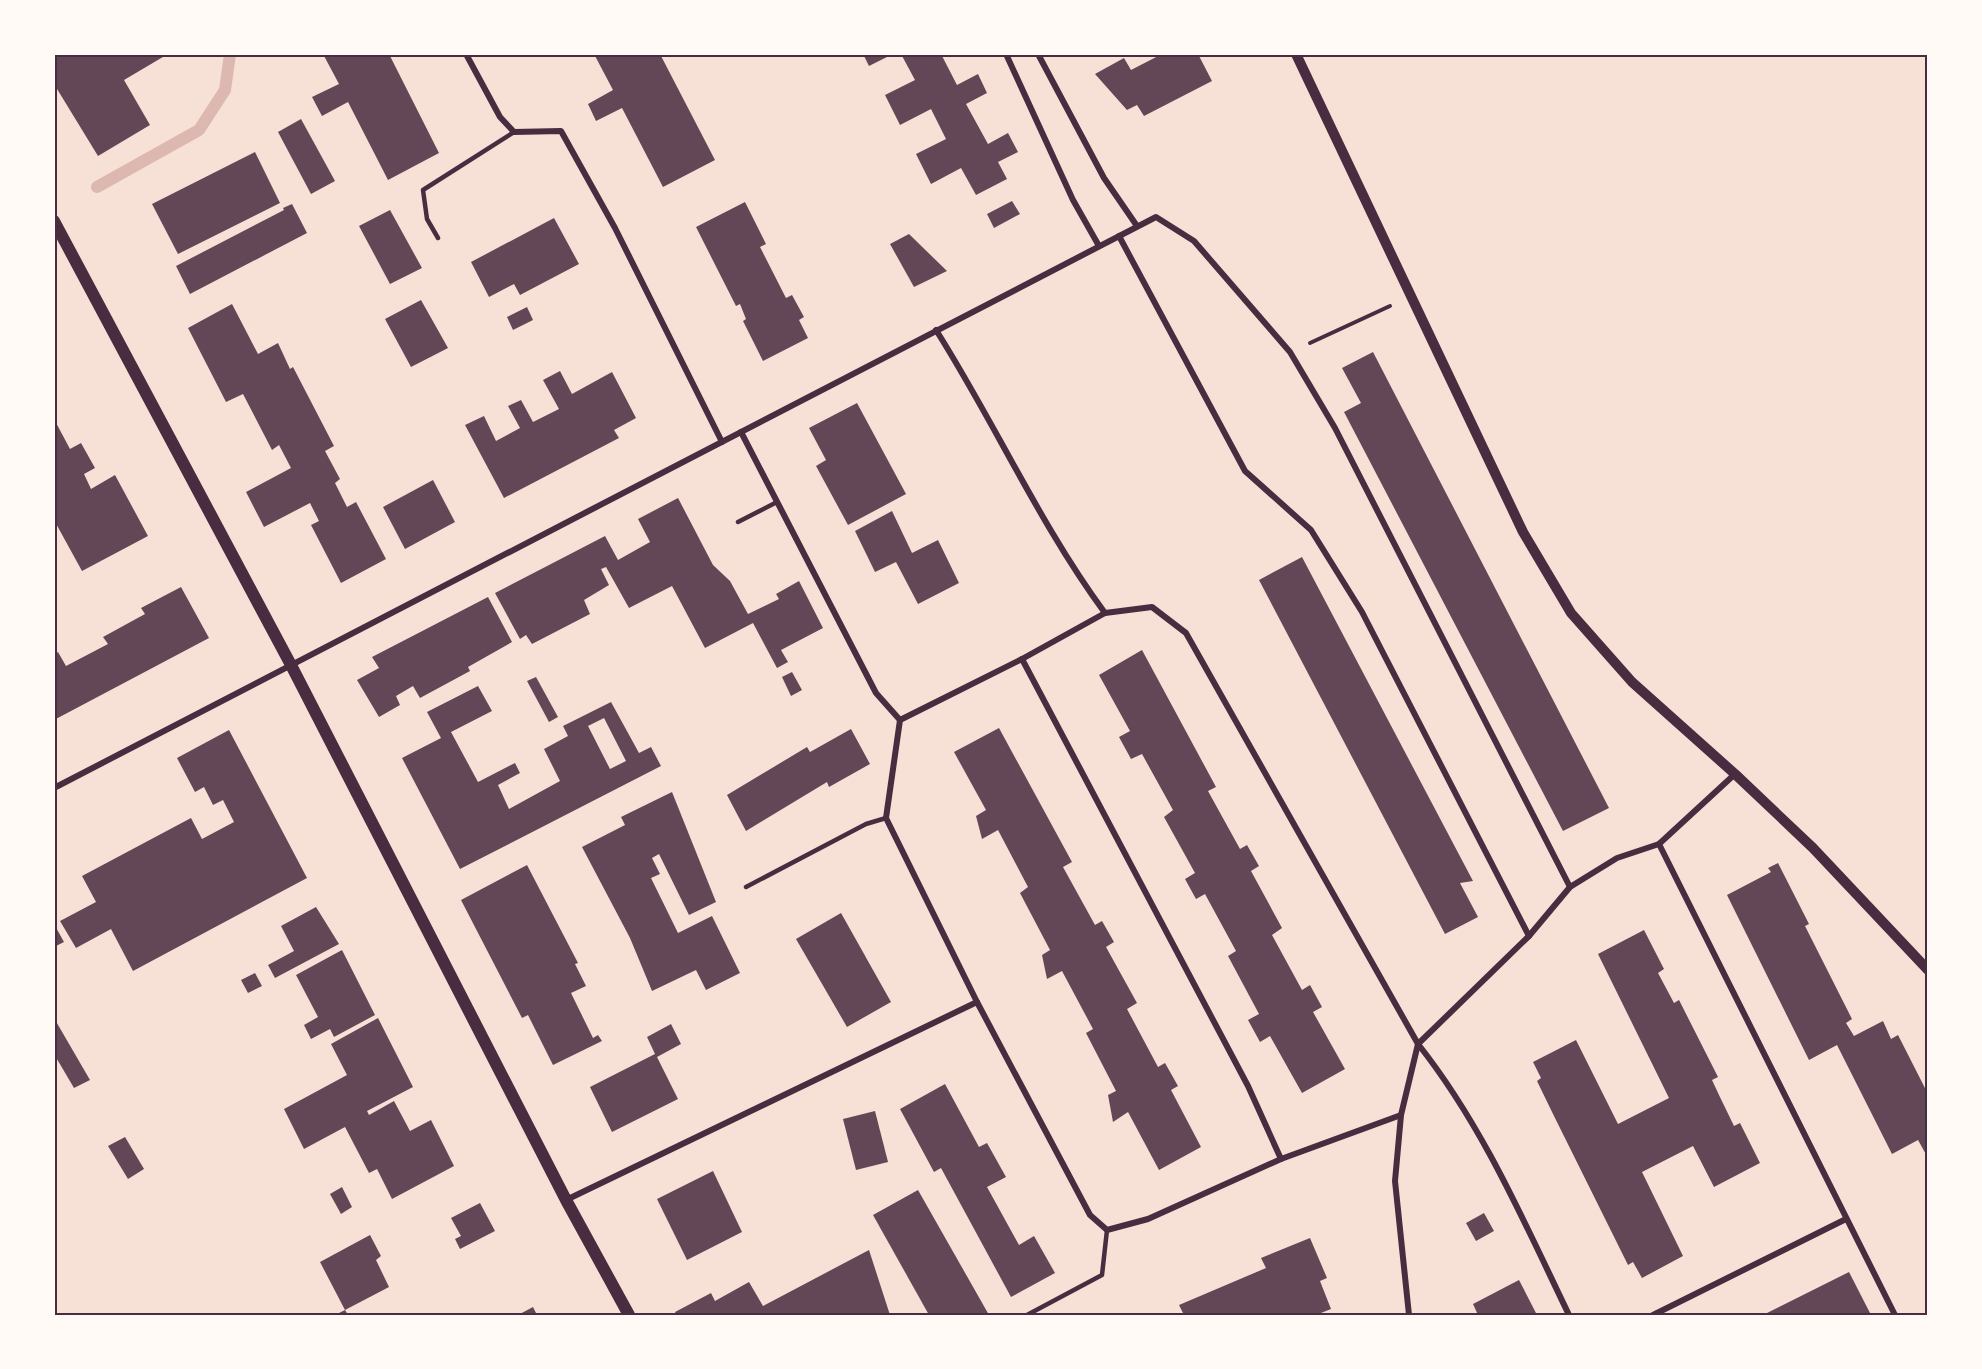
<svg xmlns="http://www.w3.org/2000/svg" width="1982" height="1369" viewBox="0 0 1982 1369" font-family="'Golos Text',sans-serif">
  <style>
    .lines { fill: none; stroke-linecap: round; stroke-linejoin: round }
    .stream { stroke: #dcb8b0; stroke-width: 12 }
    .building { fill: #644757; fill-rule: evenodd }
    .path { stroke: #4a2c40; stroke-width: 4 }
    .service { stroke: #4a2c40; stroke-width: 4.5 }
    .minor { stroke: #4a2c40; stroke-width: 6 }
    .tertiary { stroke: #4a2c40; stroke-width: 10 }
    .secondary { stroke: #4a2c40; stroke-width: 12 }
    .neatline { fill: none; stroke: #4a2c40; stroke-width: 2 }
  </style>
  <rect width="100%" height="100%" fill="#f7e1d7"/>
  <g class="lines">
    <polyline class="stream" points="97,187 199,130 225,90 230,54"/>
  </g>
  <g class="building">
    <polygon points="54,54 168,54 124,80 150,125 98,156 54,84"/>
    <polygon points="323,54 389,54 439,153 388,180 348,102 322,116 312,97 339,84"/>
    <polygon points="594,54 660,54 715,160 663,187 622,108 596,121 588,104 613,90"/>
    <polygon points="863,54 893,54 869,66"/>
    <polygon points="901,54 941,54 957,85 978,74 987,93 966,104 988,144 1008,133 1018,152 998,162 1007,179 976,195 961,168 931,184 916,154 946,139 931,109 900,125 885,95 915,80"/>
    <polygon points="1162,54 1198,54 1212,81 1144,116 1137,105 1127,110 1095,74 1124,58 1131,70"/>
    <polygon points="301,119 335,181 311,194 278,132"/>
    <polygon points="255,152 280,203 178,254 152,204"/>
    <polygon points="1012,201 1020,214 994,228 987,214"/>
    <polygon points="745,202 766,244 760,247 786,298 792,295 804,317 799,320 808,338 763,361 743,321 746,319 740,304 736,306 696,227"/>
    <polygon points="292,204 307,233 190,294 176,266 284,210 283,208"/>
    <polygon points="390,210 422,268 390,284 359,226"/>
    <polygon points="554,218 579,264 520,295 514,284 489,297 471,262"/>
    <polygon points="909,234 947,271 914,287 890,244"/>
    <polygon points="421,300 448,348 411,367 385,319"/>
    <polygon points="232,304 258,354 278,343 290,369 293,367 334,446 325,451 340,479 335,483 347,507 356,502 386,559 341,583 311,525 319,521 310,503 264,527 246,492 291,468 279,445 272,450 243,394 226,402 188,328"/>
    <polygon points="527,307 533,320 513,330 507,317"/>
    <polygon points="1373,352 1609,808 1563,831 1344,412 1361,403 1342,368"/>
    <polygon points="560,371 572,394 612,372 636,418 614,430 619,438 504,498 465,425 484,416 496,441 520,428 508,406 521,400 533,422 559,409 543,380"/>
    <polygon points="857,403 906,494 848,525 816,466 826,460 809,428"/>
    <polygon points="54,419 70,449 81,443 95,468 84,474 91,489 115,475 148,536 82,571 54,520"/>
    <polygon points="433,480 455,522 405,549 383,507"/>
    <polygon points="678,498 713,565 730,581 748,614 779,599 776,594 799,581 823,628 781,650 788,662 777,668 753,623 705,648 672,586 629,608 606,567 601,569 609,585 584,600 590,614 532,644 526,635 520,639 495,593 605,536 618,560 650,542 638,519"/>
    <polygon points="892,511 912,553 938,540 959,583 918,604 896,562 875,572 855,531"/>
    <polygon points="1302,557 1473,881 1460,883 1478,917 1445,934 1259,580"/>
    <polygon points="181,587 209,638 54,720 54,655 58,652 66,666 108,644 103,637 145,614 141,608"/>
    <polygon points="488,597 512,642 468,667 470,671 420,698 413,686 396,696 400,705 379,717 357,680 379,668 372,657"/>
    <polygon points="1142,650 1216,787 1208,791 1240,849 1247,845 1259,866 1251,871 1282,928 1272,935 1302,990 1310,985 1322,1007 1313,1012 1345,1069 1302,1093 1270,1036 1260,1042 1248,1020 1259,1014 1228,956 1236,951 1205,894 1196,899 1185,879 1195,873 1164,817 1173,810 1142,754 1131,759 1119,737 1130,731 1099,675"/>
    <polygon points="792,672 802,690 791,696 782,677"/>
    <polygon points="536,677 558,717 549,722 527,681"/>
    <path d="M478 686 492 711 451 732 478 782 515 763 520 773 498 785 509 809 560 781 544 749 568 736 563 726 611 702 639 753 651 747 661 766 460 869 402 758 441 738 427 712ZM604 718 626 761 610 769 588 726Z"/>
    <polygon points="999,728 1072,862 1063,867 1095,925 1102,921 1114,942 1106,947 1137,1003 1127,1009 1158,1067 1165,1063 1178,1086 1171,1090 1201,1147 1159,1170 1128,1112 1113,1122 1108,1095 1116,1091 1086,1033 1093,1029 1062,971 1047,979 1042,955 1050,950 1020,893 1028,887 998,830 982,839 976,816 986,810 954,752"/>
    <polygon points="851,729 870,764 829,787 827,782 746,831 727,795 807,747 810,752"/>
    <polygon points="229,730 307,878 133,971 111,929 76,948 60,921 96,902 82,876 191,818 202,839 234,822 223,800 213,805 204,787 195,792 177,758"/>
    <polygon points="672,792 716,902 689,915 659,854 652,858 660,874 651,878 678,933 712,916 740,973 706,990 696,970 652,991 630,938 582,847 625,825 621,817"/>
    <polygon points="1778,863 1809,924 1805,926 1852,1019 1846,1023 1854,1036 1883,1021 1891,1039 1898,1035 1928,1094 1928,1158 1918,1140 1892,1154 1837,1045 1809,1060 1727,895 1771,872 1768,868"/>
    <polygon points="527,865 578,963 575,964 586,986 571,993 593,1038 598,1035 602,1041 553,1065 528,1015 522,1018 461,900"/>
    <polygon points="316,907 339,944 275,978 268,965 294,951 281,926"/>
    <polygon points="841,913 891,1002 847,1027 796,939"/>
    <polygon points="54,924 64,942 54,947"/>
    <polygon points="1644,930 1664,969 1658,973 1674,1003 1679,1000 1718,1077 1712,1080 1719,1095 1734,1126 1740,1123 1760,1163 1714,1187 1693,1146 1642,1172 1683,1256 1642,1278 1633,1262 1628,1265 1553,1114 1537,1081 1541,1078 1533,1062 1576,1040 1618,1124 1669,1098 1598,954"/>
    <polygon points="342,950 375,1015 334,1037 330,1029 311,1039 304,1025 318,1017 296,975"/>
    <polygon points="255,973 262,986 248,993 241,980"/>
    <polygon points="54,1018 90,1080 74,1088 54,1054"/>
    <polygon points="378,1018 413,1087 367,1111 369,1115 394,1101 410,1131 431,1120 454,1166 392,1199 377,1169 369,1173 345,1127 304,1149 284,1109 347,1075 331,1044"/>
    <polygon points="671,1024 681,1044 657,1057 678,1099 612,1132 590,1087 655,1054 647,1037"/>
    <polygon points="945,1084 979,1147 987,1143 1006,1177 987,1187 1019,1245 1034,1236 1055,1273 1011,1297 941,1168 934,1172 900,1109"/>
    <polygon points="875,1111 888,1162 856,1170 843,1119"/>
    <polygon points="125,1137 144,1169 128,1179 108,1146"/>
    <polygon points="713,1171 742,1232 687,1260 657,1199"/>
    <polygon points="342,1187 352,1207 341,1214 330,1194"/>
    <polygon points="918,1190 989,1315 929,1315 873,1215"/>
    <polygon points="480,1203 495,1231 460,1249 455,1239 461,1236 451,1218"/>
    <polygon points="1484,1213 1494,1231 1476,1241 1466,1223"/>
    <polygon points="370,1235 381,1256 376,1260 389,1287 345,1310 348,1315 335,1315 345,1310 320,1262"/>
    <polygon points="1310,1238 1327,1278 1320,1281 1331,1309 1316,1315 1184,1315 1179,1305 1266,1268 1261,1258"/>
    <polygon points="869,1250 890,1315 676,1315 675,1312 711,1293 715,1301 749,1282 763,1306"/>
    <polygon points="1849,1272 1870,1313 1867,1315 1763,1315"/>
    <polygon points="1519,1280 1537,1315 1478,1315 1473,1304"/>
    <polygon points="533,1307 537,1315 518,1315"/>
  </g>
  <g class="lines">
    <polyline class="path" points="1310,343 1390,306"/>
    <g class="service">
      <polyline points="438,238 427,219 423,190 514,132"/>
      <polyline points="738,522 777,502"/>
      <polyline points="746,887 866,824 886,818"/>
      <polyline points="1027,1315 1102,1275 1107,1230"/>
    </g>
    <g class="minor">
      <polyline points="466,54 500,117 514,132 561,131 615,228 722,442"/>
      <polyline points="1006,54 1073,200 1099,246"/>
      <polyline points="1038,54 1104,178 1137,226"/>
      <polyline points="1119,236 1245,471 1311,530 1362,612 1529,936"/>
      <path d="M936 330C995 423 1040 525 1105 613"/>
      <polyline points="741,432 876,693 900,720"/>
      <polyline points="1022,659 1248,1086 1281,1159"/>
      <polyline points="54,788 1156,217 1194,241 1290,352 1335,428 1570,887"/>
      <polyline points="1659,844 1895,1315"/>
      <path d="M1401 1115 1281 1159 1148 1219 1107 1230 1090 1215 977 1002 886 818 900 720 1022 659 1105 613 1152 607 1186 633 1418 1044C1483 1126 1524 1222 1569 1315"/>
      <polyline points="566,1200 977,1002"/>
      <polyline points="1409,1315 1395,1181 1401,1115 1418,1044 1529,936 1570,887 1617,858 1659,844 1735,774"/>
      <polyline points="1653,1315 1846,1219"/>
    </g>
    <polyline class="tertiary" points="1296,54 1523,532 1571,613 1632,682 1735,774 1813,848 1928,970"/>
    <polyline class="secondary" points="54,221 291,665 566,1200 629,1315"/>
  </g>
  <rect width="1982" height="1369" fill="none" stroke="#fffaf5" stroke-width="111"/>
  <rect x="56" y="56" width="1870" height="1258" class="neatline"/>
</svg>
